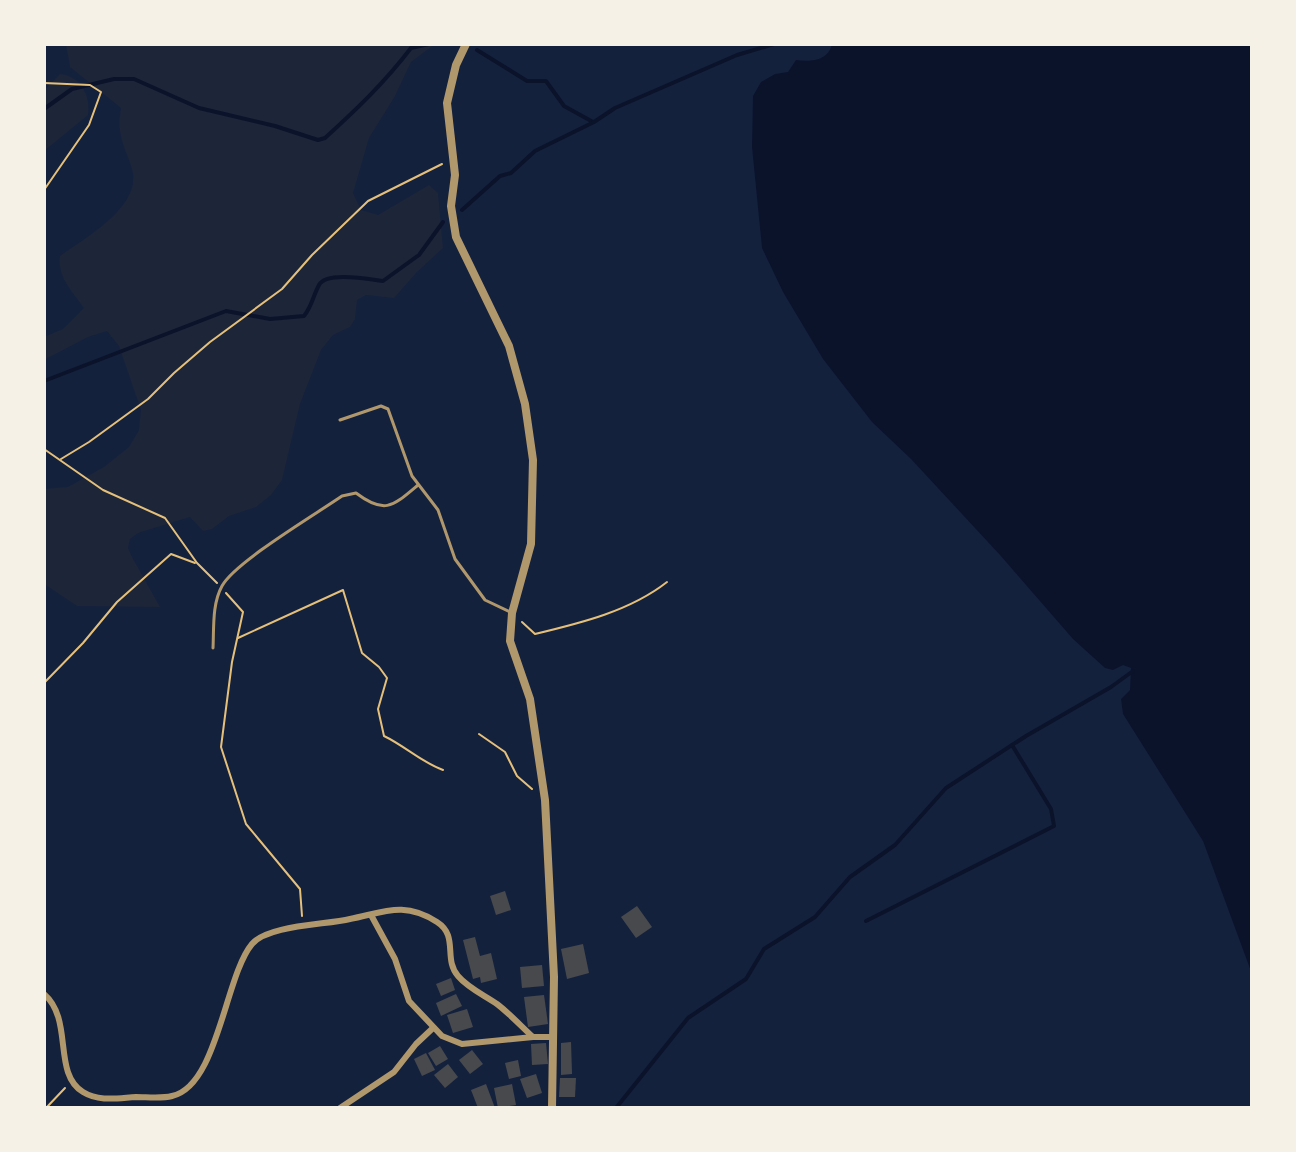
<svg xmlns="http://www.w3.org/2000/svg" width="1296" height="1152" viewBox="0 0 1296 1152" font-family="'PT Sans Narrow',sans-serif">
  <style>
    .green { fill: #1d2539 }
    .water { fill: #0b132b }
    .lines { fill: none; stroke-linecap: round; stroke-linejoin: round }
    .stream { stroke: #0b132b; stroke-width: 4 }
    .building { fill: #48494c }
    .path { stroke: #e5c07b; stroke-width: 2 }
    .service { stroke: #b1986c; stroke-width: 3 }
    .minor { stroke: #b1986c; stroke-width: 6 }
    .tertiary { stroke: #b1986c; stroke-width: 8 }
  </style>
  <rect width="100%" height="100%" fill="#14213d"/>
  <g class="green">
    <path d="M66 44H435L411 62 395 96 369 138 353 193 361 210 378 215 429 185 438 193 443 248 417 272 394 298 366 295 357 300 355 319 350 327 333 335 321 350 300 404 282 480 271 495 256 507 229 516 212 529 203 531 190 517 138 533 130 539 128 548 132 557 160 607 77 606 44 584V489L68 487 104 467 129 447 139 430 141 410 119 346 107 331 88 337 44 360V337L63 329 84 308C73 292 57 277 60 256 85 238 143 206 132 169 124 144 116 135 121 108L70 67Z"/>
    <path d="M60 74C80 76 91 95 88 115L44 151V91Z"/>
  </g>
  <path class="water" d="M832 44H1252V974L1203 841 1123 714 1121 699 1130 690 1131 668 1123 665 1113 670 1105 668 1073 639 1000 555 911 459 872 422 823 359 783 292 762 248 752 147 753 96 761 82 775 74 788 72 796 60C811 62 828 61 832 44Z"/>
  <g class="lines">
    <g class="stream">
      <polyline points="477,50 527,81 546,81 564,106 593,122"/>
      <path d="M44 109 72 89 114 79H134L199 108 275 126 318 140 325 138C357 109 385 82 411 48L429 44"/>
      <polyline points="462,210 500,176 511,173 535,151 594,122 615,108 737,55 774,44"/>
      <path d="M44 381 226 311 270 319 304 316C312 306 313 296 319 285 326 271 368 279 383 281L419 255 443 222"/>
      <polyline points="866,921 1054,826 1051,809 1012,745"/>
      <polyline points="616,1108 688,1018 746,979 764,949 815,917 850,877 895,845 946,788 1026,736 1111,687 1133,671"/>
    </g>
  </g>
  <g class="building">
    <polygon points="505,891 511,910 496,915 490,896"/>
    <polygon points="637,906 652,927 636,938 621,917"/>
    <polygon points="475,937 480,956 491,953 497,979 481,983 480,977 473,979 463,940"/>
    <polygon points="583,944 589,973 567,979 561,949"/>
    <polygon points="542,965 544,986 522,988 520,967"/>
    <polygon points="451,978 455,990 441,996 436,984"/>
    <polygon points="456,994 462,1006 441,1016 436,1003"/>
    <polygon points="544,995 548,1024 528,1027 524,997"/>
    <polygon points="467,1009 473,1027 453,1033 447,1015"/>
    <polygon points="571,1042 572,1074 561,1075 561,1043"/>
    <polygon points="546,1043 548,1064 532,1065 531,1044"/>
    <polygon points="440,1046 448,1059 436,1066 428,1053"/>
    <polygon points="472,1050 483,1064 470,1074 459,1060"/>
    <polygon points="426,1053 435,1070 422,1076 414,1059"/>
    <polygon points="518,1060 521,1076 509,1079 505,1063"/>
    <polygon points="448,1064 458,1077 445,1088 434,1075"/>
    <polygon points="536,1074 542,1093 527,1098 520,1079"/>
    <polygon points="560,1078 576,1078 575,1097 559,1097"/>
    <polygon points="486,1084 495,1108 478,1108 471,1090"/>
    <polygon points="512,1084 516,1105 498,1108 494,1088"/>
  </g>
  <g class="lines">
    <g class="path">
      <polyline points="44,83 90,85 101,92 89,125 44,190"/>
      <polyline points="44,449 103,490 165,518 197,563 217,583"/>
      <polyline points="61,459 89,442 148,399 174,373 210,342 282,289 312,255 368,201 442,164"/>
      <polyline points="226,593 243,612 232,662 221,747 246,824 300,889 302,916"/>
      <path d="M522 622 535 634C581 623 630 611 667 582"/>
      <path d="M238 638 343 590 362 653 379 667 387 678 378 709 384 736C405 746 421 762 443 770"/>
      <polyline points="44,683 83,643 117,602 171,554 195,563"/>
      <polyline points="479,734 505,752 517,776 532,789"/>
      <polyline points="46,1108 65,1088"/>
    </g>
    <g class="service">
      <polyline points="340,420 381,406 388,409 412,476 438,510 455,559 485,600 510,612"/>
      <path d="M213 648C214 628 212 604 222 586 235 562 316 514 342 496L356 493C385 515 393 506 418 485"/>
    </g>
    <g class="minor">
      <polyline points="371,915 395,959 409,1001 442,1036 462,1044 533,1037"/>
      <path d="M44 994C74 1020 52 1073 83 1092 99 1102 118 1098 136 1097 147 1097 161 1099 172 1096 218 1086 225 976 252 944 268 925 325 925 350 919 385 912 404 901 437 922 459 936 443 959 458 976 468 988 484 995 497 1004 510 1014 521 1026 533 1037H553"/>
      <polyline points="340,1108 394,1072 416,1044 433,1028"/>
    </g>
    <polyline class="tertiary" points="466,44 456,65 447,103 455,175 451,206 456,237 509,346 525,404 533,460 531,544 512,613 510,641 530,699 545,800 554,977 552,1108"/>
  </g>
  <rect width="1296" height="1152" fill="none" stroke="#f6f1e7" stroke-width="92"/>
</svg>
